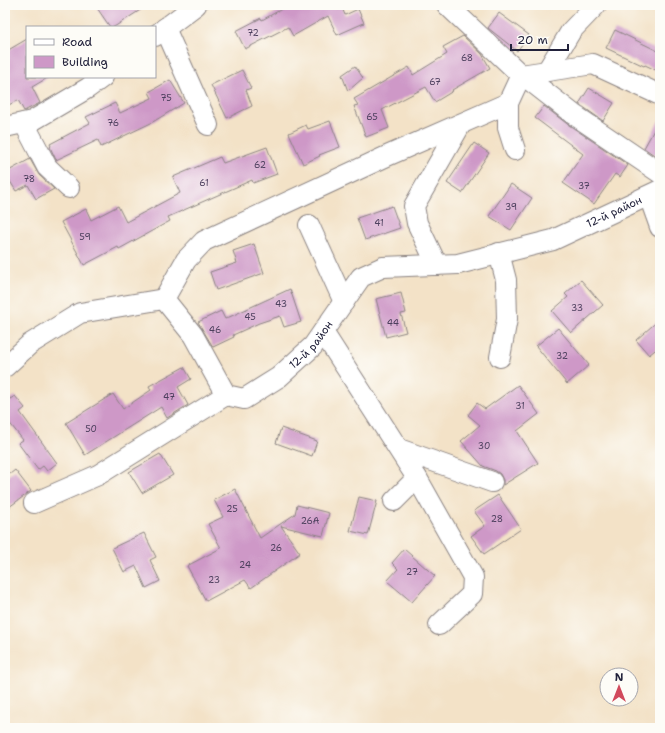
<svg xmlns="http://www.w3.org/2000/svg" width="665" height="733" viewBox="0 0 665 733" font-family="'Shantell Sans',sans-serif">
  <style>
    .building { fill: #ce98c7 }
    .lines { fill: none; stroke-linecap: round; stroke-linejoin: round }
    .minor-casing { stroke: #8a8281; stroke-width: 22 }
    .minor { stroke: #fff; stroke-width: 20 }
    .labels { text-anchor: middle; stroke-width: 3.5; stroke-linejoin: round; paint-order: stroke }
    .number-label { font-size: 9px; fill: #4d405e }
    .street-label { font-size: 11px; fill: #22223b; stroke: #fdfcf7 }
  </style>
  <rect width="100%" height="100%" fill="#fdfcf7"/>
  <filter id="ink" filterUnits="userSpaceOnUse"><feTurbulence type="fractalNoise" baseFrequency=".025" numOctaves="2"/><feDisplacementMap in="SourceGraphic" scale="8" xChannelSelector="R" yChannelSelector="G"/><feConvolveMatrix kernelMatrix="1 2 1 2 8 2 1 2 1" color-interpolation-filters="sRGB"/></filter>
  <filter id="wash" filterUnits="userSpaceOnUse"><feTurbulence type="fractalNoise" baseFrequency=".012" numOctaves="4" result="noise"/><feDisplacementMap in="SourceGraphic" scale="16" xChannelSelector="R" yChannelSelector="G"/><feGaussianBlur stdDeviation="0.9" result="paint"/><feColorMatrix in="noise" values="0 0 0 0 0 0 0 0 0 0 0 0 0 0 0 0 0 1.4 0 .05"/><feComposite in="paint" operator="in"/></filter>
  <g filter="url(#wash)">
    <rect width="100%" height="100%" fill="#f3e2c7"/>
    <g id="blocks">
      <g class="building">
        <polygon points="95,5 148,5 114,27 110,27"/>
        <polygon points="289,5 348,5 342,8 345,15 358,9 364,23 337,35 328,16 293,36 288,27 245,49 236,31 261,18 262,20"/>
        <polygon points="499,13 529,35 517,51 488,28"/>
        <polygon points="615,30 660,52 660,72 645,65 644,66 606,48"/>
        <polygon points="463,36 482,54 490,68 452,90 453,91 435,102 426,87 382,110 389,128 366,137 354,106 358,105 354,99 409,67 413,75 447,54 443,47"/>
        <polygon points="27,39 27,77 49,77 32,87 40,103 24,111 18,100 5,107 5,52"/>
        <polygon points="355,66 363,78 348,91 342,75"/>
        <polygon points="242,70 251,88 246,90 252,106 227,118 211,85"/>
        <polygon points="170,80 184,103 151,123 101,147 98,140 56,160 50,147 51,146 50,144 90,123 86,117 115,103 120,113 152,98 149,92"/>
        <polygon points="589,88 614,103 603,121 579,104"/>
        <polygon points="544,106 566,123 628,165 620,177 615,174 594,204 563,183 583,154 535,118"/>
        <polygon points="660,119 660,151 657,157 644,148"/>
        <polygon points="330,121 340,147 319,155 320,156 303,164 289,133 306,125 308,129"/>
        <polygon points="474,143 489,153 462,193 447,183"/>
        <polygon points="267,147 277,174 253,183 252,180 168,217 170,221 119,249 118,247 84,265 61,222 86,209 91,220 118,206 126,222 180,193 173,177 220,157 223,163"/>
        <polygon points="30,159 39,175 54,189 36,199 28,185 16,191 5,173"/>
        <polygon points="511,184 532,198 511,230 489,216"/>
        <polygon points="392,206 400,228 365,240 357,218"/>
        <polygon points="254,244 264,273 216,290 210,272 237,263 233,251"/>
        <polygon points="581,280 603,305 571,333 552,311 568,297 565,294"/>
        <polygon points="290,289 301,322 284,327 280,316 259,323 233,335 234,337 213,347 198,322 221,311 225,319"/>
        <polygon points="401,293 406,313 401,314 406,332 386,337 376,299"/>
        <polygon points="660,319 660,346 649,355 636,340"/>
        <polygon points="558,328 589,365 567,384 536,346"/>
        <polygon points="184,367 191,379 178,387 188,405 167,418 161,407 85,455 66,423 113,394 123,409 151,390 149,386"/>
        <polygon points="518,385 539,414 517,431 538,463 503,485 503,480 500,474 496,471 483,466 461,441 480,425 468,415 477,403 485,409"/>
        <polygon points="5,392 10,399 15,396 25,408 20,412 57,463 47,471 43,466 38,470 18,443 23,440 8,421 5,423"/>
        <polygon points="281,428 317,441 312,456 276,443"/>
        <polygon points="160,454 173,475 142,493 129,472"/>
        <polygon points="15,470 31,491 5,510 5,478"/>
        <polygon points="235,489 260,538 295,514 297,505 329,513 323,536 281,526 300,553 251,588 245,580 206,601 187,566 221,548 208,524 223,517 214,500"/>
        <polygon points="498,495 521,529 484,554 471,536 485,526 474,511"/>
        <polygon points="359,497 377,501 368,535 350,531"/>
        <polygon points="144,533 156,557 150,560 160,581 146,588 136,566 124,572 112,548"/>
        <polygon points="404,549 435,576 412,602 387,581 398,569 392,563"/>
      </g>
    </g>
  </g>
  <g filter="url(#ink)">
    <use href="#blocks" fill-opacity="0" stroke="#8a8281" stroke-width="1"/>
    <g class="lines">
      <g class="minor-casing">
        <g id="minor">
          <polyline points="447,5 521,75 593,64 660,95"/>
          <polyline points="165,28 208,125"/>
          <polyline points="155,36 196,5"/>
          <polyline points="547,71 571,31 596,5"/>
          <polyline points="523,75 573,114 660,173"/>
          <polyline points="508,103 508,128 515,150"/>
          <polyline points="24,123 47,167 69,188"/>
          <polyline points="5,127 32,121 88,88 103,77"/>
          <polyline points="649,196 660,227"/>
          <polyline points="309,225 344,302"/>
          <polyline points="499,253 506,280 507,319 500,357"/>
          <polyline points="437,265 417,223 414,206 461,124"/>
          <polyline points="164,299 186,260 204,241 387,156 508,103 521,75"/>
          <polyline points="323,332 417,478 473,577 472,594 439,625"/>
          <path id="s1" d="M5 367 30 344 80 313 164 299 193 335 226 395 244 399 279 377 313 346 361 277 383 267 458 264 553 240 660 190"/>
          <polyline points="399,449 492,482"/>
          <polyline points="394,501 417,478"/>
          <polyline points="34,503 98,475 226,395"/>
        </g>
      </g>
      <use href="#minor" class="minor"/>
    </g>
  </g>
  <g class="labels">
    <g class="number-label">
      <text x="253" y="36">72</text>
      <text x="467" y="61">68</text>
      <text x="435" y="85">67</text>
      <text x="166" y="101">75</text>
      <text x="372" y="120">65</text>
      <text x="113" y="126">76</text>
      <text x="260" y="168">62</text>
      <text x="29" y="182">78</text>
      <text x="204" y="186">61</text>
      <text x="584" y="189">37</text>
      <text x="511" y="210">39</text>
      <text x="379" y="226">41</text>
      <text x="85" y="240">59</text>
      <text x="281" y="307">43</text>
      <text x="577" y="311">33</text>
      <text x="250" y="320">45</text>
      <text x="393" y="326">44</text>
      <text x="215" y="333">46</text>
      <text x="562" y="359">32</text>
      <text x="169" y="400">47</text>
      <text x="520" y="409">31</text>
      <text x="91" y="432">50</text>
      <text x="484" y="449">30</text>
      <text x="232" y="512">25</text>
      <text x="497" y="522">28</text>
      <text x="310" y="524">26А</text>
      <text x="276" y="551">26</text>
      <text x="245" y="568">24</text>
      <text x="412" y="575">27</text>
      <text x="214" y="583">23</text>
    </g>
    <g class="street-label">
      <text dy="4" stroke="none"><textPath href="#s1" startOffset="747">12-й район</textPath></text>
      <text dy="4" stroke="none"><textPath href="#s1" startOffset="398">12-й район</textPath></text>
    </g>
  </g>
  <rect width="665" height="733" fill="none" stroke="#fdfcf7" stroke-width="20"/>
  <rect x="26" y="26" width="130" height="52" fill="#fdfcf7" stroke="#a5a5ac"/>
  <rect x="34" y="39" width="20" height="6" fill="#ffffff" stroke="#a5a5ac"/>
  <text x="62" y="46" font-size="12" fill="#22223b">Road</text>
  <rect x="34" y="56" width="20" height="12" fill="#ce98c7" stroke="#a5a5ac"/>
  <text x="62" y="66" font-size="12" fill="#22223b">Building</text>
  <g transform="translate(619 687)"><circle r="19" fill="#fdfcf7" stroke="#a5a5ac"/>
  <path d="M0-3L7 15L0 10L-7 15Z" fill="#d1495b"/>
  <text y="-6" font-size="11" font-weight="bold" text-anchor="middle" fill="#22223b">N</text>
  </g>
  <path d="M511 44v6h57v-6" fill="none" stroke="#22223b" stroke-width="2"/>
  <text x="517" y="44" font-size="12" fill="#22223b" stroke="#fdfcf7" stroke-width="3" paint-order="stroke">20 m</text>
</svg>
